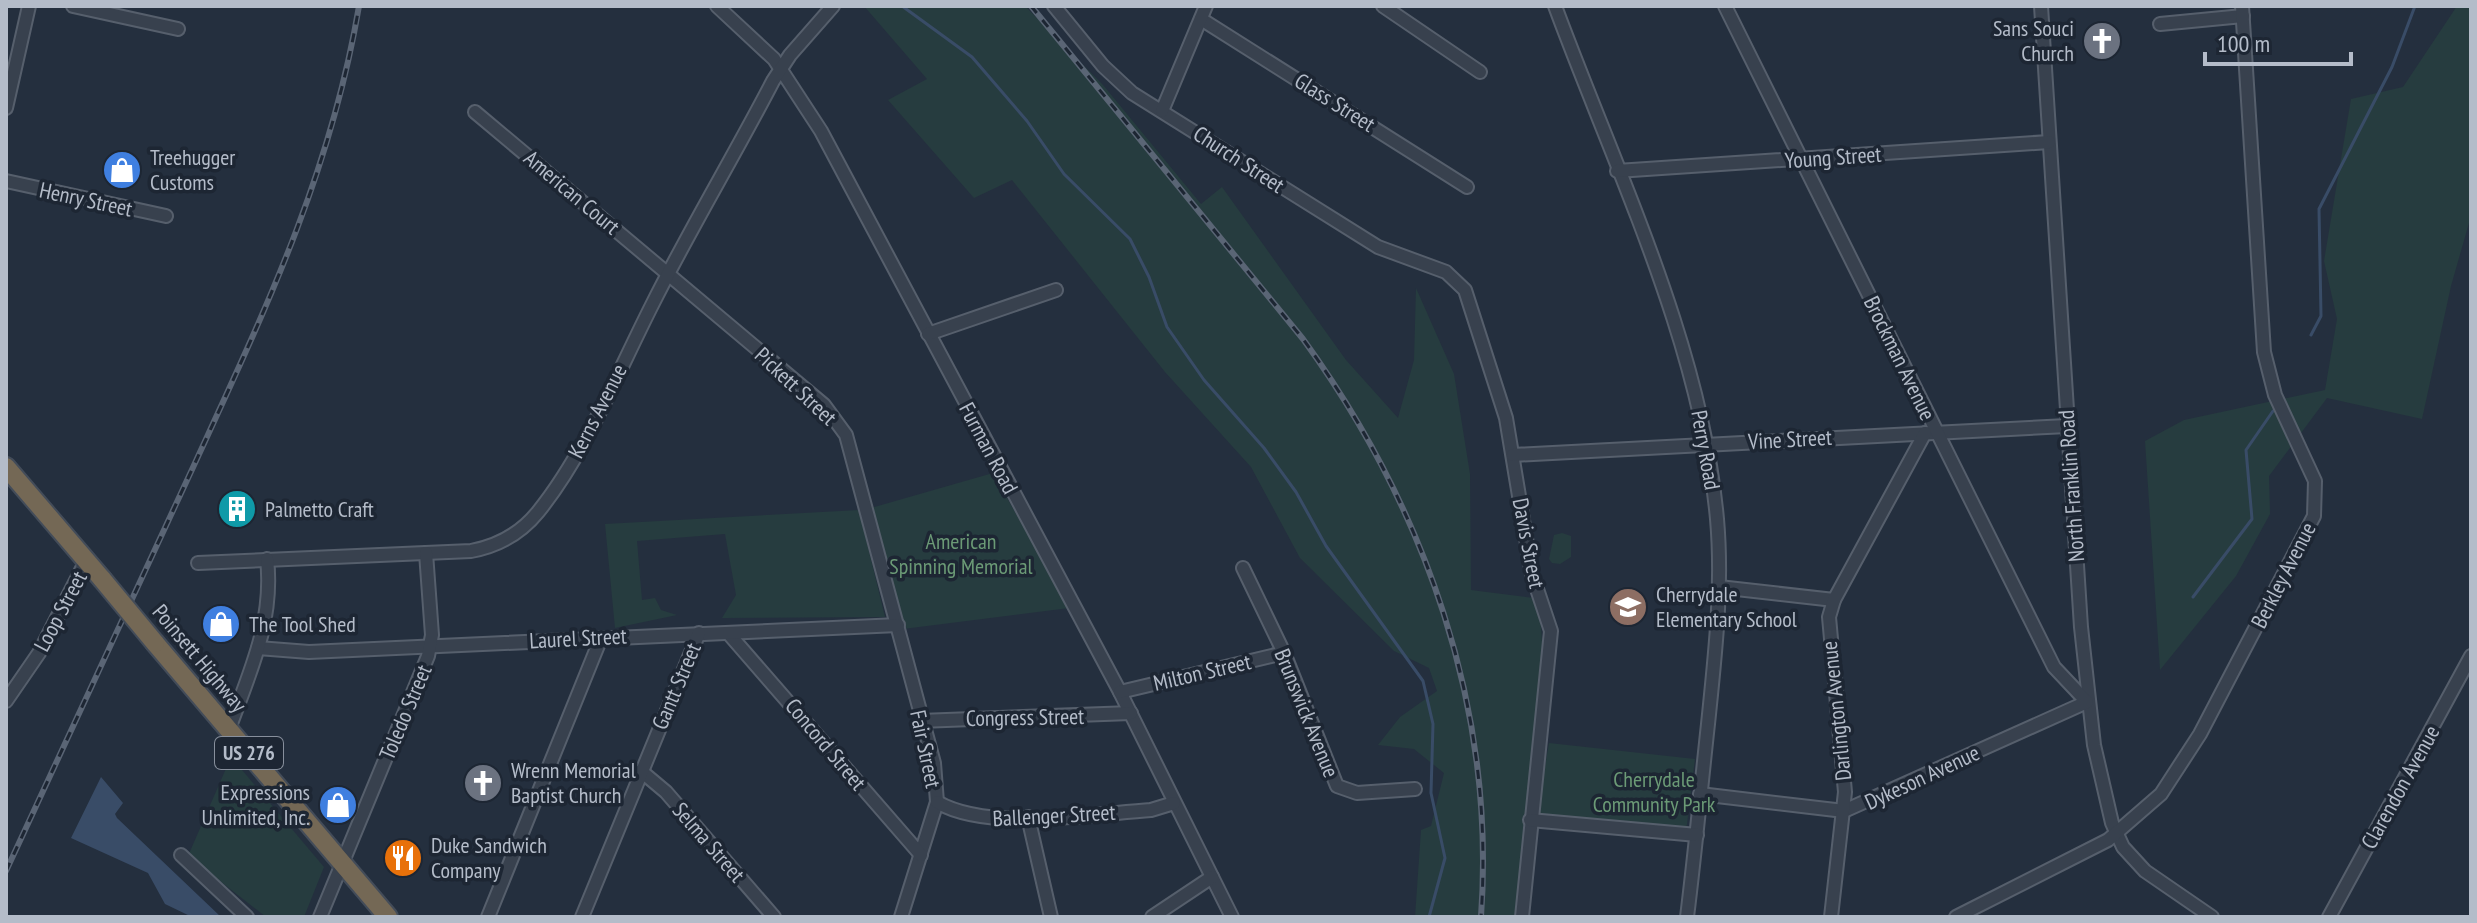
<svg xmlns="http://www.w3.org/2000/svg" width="2477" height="923" viewBox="0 0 2477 923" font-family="'PT Sans Narrow',sans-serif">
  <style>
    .green { fill: #263c3f }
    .water { fill: #394c67 }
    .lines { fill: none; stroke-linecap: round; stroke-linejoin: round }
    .stream { stroke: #394c67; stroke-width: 3 }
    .minor-casing { stroke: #565f6c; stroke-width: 16 }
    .highway-casing { stroke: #434c59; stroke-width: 22 }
    .minor { stroke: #38414e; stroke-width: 12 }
    .highway { stroke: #746855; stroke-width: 18 }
    .rail-casing { stroke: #5a6575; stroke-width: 6 }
    .rail { stroke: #1d2633; stroke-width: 3; stroke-dasharray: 9; stroke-linecap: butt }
    .highway-bridge-casing { stroke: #434c59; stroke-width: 22; stroke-linecap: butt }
    .highway-bridge { stroke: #746855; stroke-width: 18 }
    .labels { text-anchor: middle; stroke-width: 7; stroke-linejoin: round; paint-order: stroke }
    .shield { fill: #1d2633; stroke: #878f9c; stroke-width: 2 }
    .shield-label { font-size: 20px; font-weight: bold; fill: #b4bcc9 }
    .poi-label { font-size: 22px; fill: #b4bcc9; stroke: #1d2633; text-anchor: start }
    .street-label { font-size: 22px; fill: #b4bcc9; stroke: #1d2633 }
    .park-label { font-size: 22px; fill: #6b9a76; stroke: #1d2633 }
  </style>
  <rect width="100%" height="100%" fill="#242f3e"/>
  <g class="green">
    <path d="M864 6H1025L1103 85 1201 204 1222 187 1346 360 1398 418 1414 360 1416 288 1454 374 1470 474 1471 590 1534 598C1558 643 1524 855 1517 917H1415L1421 830 1431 826 1444 773 1414 749 1378 745 1400 717 1437 691 1429 668 1394 651 1300 558 1251 467 1165 372 1012 180 974 198 888 100 927 79Z"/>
    <polygon points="2457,6 2471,6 2471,216 2451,286 2422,419 2327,398 2269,476 2270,514 2236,576 2160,670 2145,441 2184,420 2325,390 2337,319 2324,261 2351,99 2403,87"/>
    <polygon points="993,473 1069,608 903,629 871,508"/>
    <polygon points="859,510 885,617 722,618 736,595 725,534 637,541 642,600 655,598 661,610 677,615 615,628 605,524"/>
    <polygon points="1562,533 1571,536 1571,557 1560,564 1552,563 1549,559 1554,535"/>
    <polygon points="1549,743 1695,759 1686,832 1537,814"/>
    <polygon points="231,757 324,867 304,917 266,917 188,856"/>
  </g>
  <polygon class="water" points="101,777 123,803 115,814 117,818 221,917 192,917 165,904 148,873 71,838"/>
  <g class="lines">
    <g class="stream">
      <polyline points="902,6 972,57 1027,121 1064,174 1130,239 1149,277 1167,327 1204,380 1264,448 1296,492 1326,546 1423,681 1433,724 1431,793 1445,858 1429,917"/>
      <polyline points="2311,335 2321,316 2319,209 2392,67 2415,6"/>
      <polyline points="2193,597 2252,519 2246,450 2273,411"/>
    </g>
    <g class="minor-casing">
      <g id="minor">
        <polyline points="73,6 178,29"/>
        <polyline points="717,6 774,59 821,131 1120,692 1232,917"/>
        <polyline points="1054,6 1103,66 1132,93 1378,247 1446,272 1465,290 1506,418 1532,574 1551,631 1522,917"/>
        <polyline points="1383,6 1480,72"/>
        <path d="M1555 6C1616 171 1701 343 1717 519 1723 587 1715 656 1708 724 1701 788 1695 853 1687 917"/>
        <polyline points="2041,6 2081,627 2094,745 2112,823 2123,847 2145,871 2212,917"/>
        <polyline points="1201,19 1467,187"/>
        <polyline points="2160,24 2243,16"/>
        <polyline points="6,108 29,6"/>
        <polyline points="1162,111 1206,6"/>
        <polyline points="475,112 824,405 846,435 934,763 937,802 901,917"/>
        <polyline points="1617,171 2049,142"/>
        <polyline points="6,181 166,216"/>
        <polyline points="928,334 1056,290"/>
        <polyline points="1513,455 2067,426"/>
        <path d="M198 563 471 551C498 546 521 533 538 512 585 454 618 372 652 305 690 229 734 156 773 81L790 55 833 6"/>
        <polyline points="1243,568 1284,653 1337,786 1357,793 1415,789"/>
        <polyline points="1719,587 1834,600"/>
        <polyline points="729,634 921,855"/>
        <polyline points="258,648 309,652 898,625"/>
        <polyline points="1120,692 1284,653"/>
        <polyline points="6,701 39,653 86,561"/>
        <polyline points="920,721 1131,713"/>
        <path d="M229 729C250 672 274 621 267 559"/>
        <polyline points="641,771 666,792 774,917"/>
        <polyline points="1700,794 1844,811 2087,702 2054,667 1725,6"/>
        <path d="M937 802C988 832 1092 814 1151 810L1174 803"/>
        <polyline points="1028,817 1051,917"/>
        <polyline points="1530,820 1697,835"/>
        <polyline points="181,855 247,917"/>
        <polyline points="320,917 428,656 432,635 426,553"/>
        <polyline points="488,917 601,638"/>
        <polyline points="582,917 699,633"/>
        <polyline points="1152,917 1212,877"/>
        <polyline points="1831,917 1845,792 1829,617 1834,600 1925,433"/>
        <polyline points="1956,917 2108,840 2161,794 2200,734 2314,516 2315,481 2275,395 2264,352 2242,6"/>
        <polyline points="2329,917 2471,656"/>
      </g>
    </g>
    <g class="highway-casing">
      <g id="highway">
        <polyline points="6,467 102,579"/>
        <polyline points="155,643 388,917"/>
      </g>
    </g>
    <use href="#minor" class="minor"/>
    <use href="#highway" class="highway"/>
    <g class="rail-casing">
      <g id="rail">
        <path d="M1031 6 1303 339C1425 507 1496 708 1481 917"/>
        <path d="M6 871C67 739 128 608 189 476 261 319 330 178 359 6"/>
      </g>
    </g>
    <use href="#rail" class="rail"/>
    <g class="highway-bridge-casing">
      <polyline id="highway-bridge" points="102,579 155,643"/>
    </g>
    <use href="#highway-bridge" class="highway-bridge"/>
  </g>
  <defs>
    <g id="church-disc" transform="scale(2)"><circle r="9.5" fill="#6b7280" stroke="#1d2633"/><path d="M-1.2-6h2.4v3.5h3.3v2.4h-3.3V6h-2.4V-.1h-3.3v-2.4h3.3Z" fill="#fff"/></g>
    <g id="shop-disc" transform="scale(2)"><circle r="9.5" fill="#3f7fe0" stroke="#1d2633"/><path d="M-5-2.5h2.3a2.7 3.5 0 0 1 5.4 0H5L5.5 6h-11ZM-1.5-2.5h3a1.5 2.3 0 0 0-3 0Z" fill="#fff"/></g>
    <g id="building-disc" transform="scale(2)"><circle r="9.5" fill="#0f9aa8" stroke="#1d2633"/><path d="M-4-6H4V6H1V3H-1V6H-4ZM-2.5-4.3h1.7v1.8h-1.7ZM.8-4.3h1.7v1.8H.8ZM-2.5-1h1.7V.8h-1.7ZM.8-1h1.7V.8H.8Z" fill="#fff"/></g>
    <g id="school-disc" transform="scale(2)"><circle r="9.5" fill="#8d6e63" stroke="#1d2633"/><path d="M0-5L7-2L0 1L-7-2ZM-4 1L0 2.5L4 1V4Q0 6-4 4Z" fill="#fff"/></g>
    <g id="restaurant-disc" transform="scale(2)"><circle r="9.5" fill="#e8710a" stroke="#1d2633"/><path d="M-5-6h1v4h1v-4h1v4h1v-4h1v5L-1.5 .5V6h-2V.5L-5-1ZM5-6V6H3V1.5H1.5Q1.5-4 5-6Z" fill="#fff"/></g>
  </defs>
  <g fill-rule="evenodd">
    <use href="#church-disc" x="2102" y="41"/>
    <use href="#shop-disc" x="122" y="170"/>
    <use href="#building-disc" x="237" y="509"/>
    <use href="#school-disc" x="1628" y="607"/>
    <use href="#shop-disc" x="221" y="624"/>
    <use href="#church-disc" x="483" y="783"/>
    <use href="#shop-disc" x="338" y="805"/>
    <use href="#restaurant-disc" x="403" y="858"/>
  </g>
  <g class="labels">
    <rect class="shield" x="215" y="737" width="68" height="32" rx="6"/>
    <g class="shield-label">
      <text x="249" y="760">US 276</text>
    </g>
    <g class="poi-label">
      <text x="2074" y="36" text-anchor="end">Sans Souci<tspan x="2074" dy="25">Church</tspan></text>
      <text x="150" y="165">Treehugger<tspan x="150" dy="25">Customs</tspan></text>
      <text x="265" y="517">Palmetto Craft</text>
      <text x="1656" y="602">Cherrydale<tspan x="1656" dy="25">Elementary School</tspan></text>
      <text x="249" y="632">The Tool Shed</text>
      <text x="511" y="778">Wrenn Memorial<tspan x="511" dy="25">Baptist Church</tspan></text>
      <text x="310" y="800" text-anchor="end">Expressions<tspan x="310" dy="25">Unlimited, Inc.</tspan></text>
      <text x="431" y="853">Duke Sandwich<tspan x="431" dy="25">Company</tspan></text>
    </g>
    <g class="street-label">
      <text transform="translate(1335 102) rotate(32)" y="8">Glass Street</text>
      <text transform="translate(1833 157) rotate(-4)" y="8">Young Street</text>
      <text transform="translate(1239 159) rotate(33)" y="8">Church Street</text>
      <text transform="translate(572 192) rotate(40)" y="8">American Court</text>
      <text transform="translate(86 199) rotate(12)" y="8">Henry Street</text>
      <text transform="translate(1900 358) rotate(64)" y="8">Brockman Avenue</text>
      <text transform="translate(796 386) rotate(43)" y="8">Pickett Street</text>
      <text transform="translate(597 411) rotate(-63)" y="8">Kerns Avenue</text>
      <text transform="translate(1790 439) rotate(-3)" y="8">Vine Street</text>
      <text transform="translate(989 448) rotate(62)" y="8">Furman Road</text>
      <text transform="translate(1706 450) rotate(80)" y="8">Perry Road</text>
      <text transform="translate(2071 486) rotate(-94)" y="8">North Franklin Road</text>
      <text transform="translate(1529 543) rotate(79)" y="8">Davis Street</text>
      <text transform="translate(2283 575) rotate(-63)" y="8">Berkley Avenue</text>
      <text transform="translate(60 611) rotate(-62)" y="8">Loop Street</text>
      <text transform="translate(578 638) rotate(-3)" y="8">Laurel Street</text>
      <text transform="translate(200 658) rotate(50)" y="8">Poinsett Highway</text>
      <text transform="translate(1202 672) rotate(-13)" y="8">Milton Street</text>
      <text transform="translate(676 686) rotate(-67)" y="8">Gantt Street</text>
      <text transform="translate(1836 711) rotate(-96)" y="8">Darlington Avenue</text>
      <text transform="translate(405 712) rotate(-67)" y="8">Toledo Street</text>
      <text transform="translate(1307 713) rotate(68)" y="8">Brunswick Avenue</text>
      <text transform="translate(1025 717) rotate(-1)" y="8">Congress Street</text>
      <text transform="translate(826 744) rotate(50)" y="8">Concord Street</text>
      <text transform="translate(926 749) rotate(78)" y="8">Fair Street</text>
      <text transform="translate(1922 777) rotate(-25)" y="8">Dykeson Avenue</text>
      <text transform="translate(2400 787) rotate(-61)" y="8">Clarendon Avenue</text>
      <text transform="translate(1054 815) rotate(-3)" y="8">Ballenger Street</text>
      <text transform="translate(709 842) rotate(49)" y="8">Selma Street</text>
    </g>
    <g class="park-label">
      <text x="961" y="549">American<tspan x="961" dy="25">Spinning Memorial</tspan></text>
      <text x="1654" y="787">Cherrydale<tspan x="1654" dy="25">Community Park</tspan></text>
    </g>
  </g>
  <rect width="2477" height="923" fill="none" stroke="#b4bcc9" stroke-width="16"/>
  <path d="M2205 52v12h146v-12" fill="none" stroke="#b4bcc9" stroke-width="4"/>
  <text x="2217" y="52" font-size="24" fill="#b4bcc9" stroke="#1d2633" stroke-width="6" paint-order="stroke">100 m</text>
</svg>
